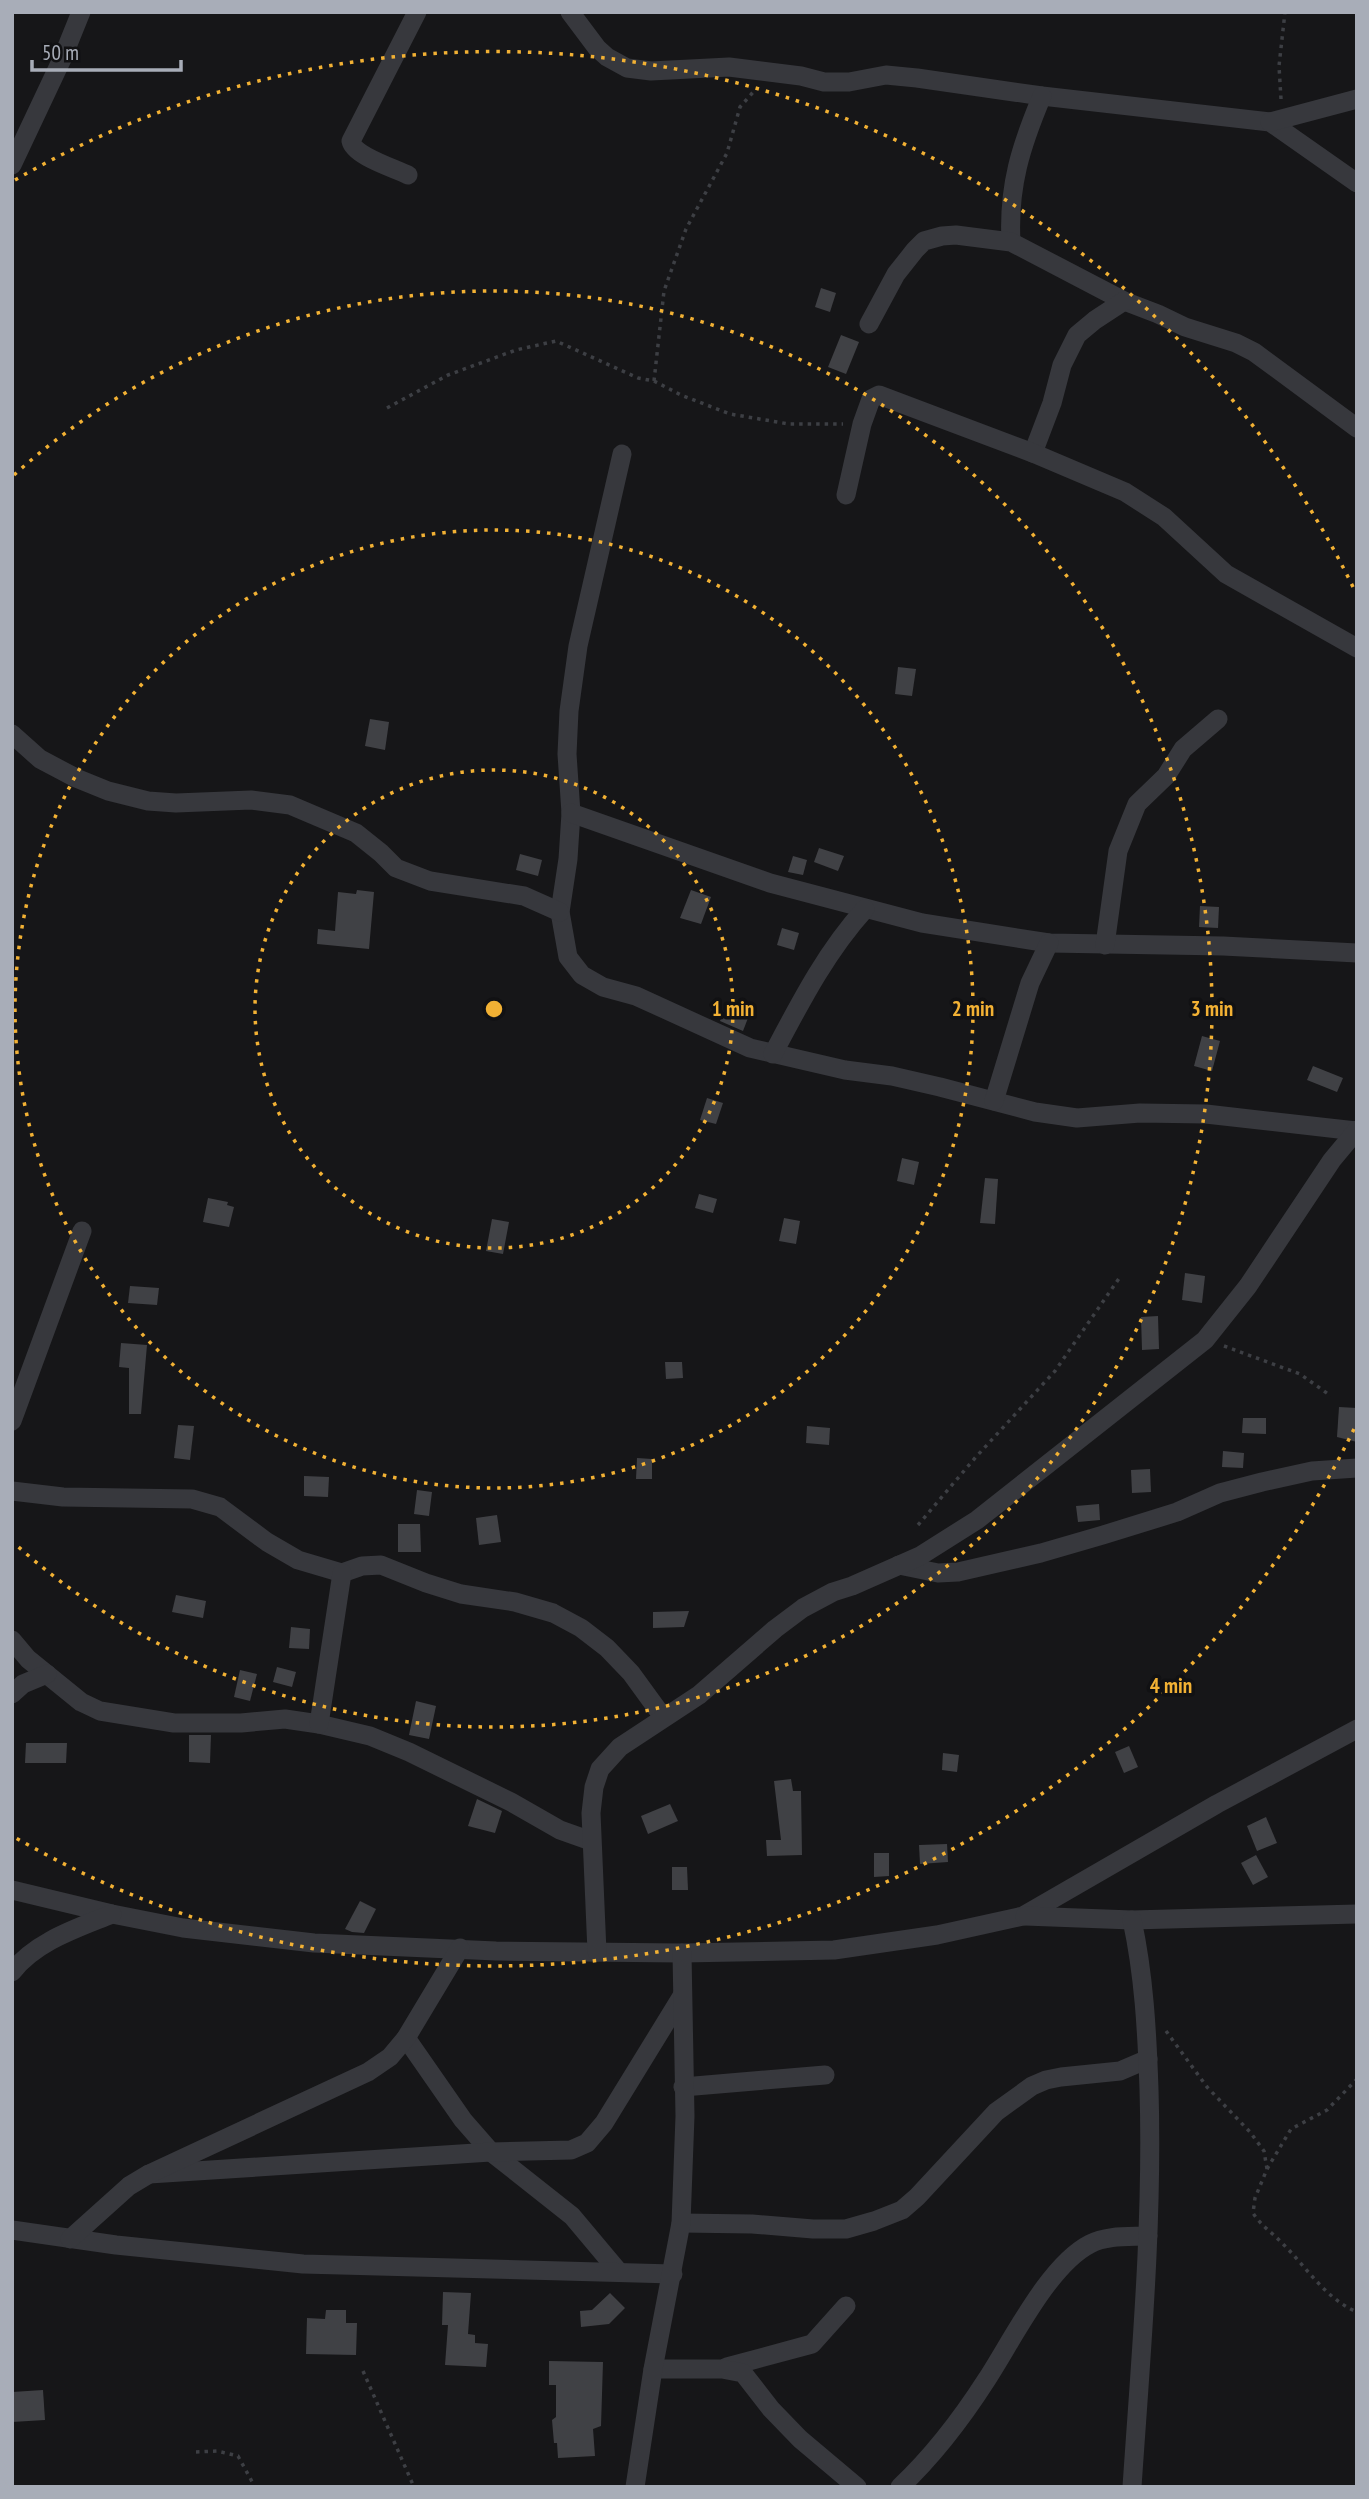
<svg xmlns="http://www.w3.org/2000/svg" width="1369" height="2499" viewBox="0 0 1369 2499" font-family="'PT Sans Narrow',sans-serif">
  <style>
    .building { fill: #404145 }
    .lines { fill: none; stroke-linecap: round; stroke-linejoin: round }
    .path { stroke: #3d3f44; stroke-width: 3.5; stroke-dasharray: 3.5 5; stroke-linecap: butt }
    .minor { stroke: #37383d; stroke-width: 19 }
    .ring { fill: none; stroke: #f2b134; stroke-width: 3.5; stroke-dasharray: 3.5 7 }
    .centre { fill: #f2b134; stroke: #111113; stroke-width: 3.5 }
    .ring-label { font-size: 21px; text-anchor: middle; font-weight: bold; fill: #f2b134; stroke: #111113; stroke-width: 7; stroke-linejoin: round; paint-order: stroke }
  </style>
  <rect width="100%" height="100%" fill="#161618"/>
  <g class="building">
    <polygon points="821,288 836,293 830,312 815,307"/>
    <polygon points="841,335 859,342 846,374 828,367"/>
    <polygon points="898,667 916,669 912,696 895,694"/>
    <polygon points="370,719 389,722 385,750 365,746"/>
    <polygon points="819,848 844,856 838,871 814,862"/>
    <polygon points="520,854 542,860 538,876 516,870"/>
    <polygon points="793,856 807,860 803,875 788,872"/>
    <polygon points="357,890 374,892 369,949 317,944 318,929 335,931 338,892 356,894"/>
    <polygon points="691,890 711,897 701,924 680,918"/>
    <polygon points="1200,906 1219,907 1218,928 1199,927"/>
    <polygon points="782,928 799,933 794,950 777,945"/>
    <polygon points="724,1010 748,1018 743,1031 720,1021"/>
    <polygon points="1202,1036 1220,1041 1212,1071 1194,1066"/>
    <polygon points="1313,1066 1343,1078 1337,1092 1307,1080"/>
    <polygon points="707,1098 723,1103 716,1124 700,1120"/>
    <polygon points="902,1158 919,1162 914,1185 897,1181"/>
    <polygon points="985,1178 998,1179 995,1224 980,1223"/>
    <polygon points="699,1194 717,1199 713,1213 695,1208"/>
    <polygon points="208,1198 228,1202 227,1205 234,1207 229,1227 203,1222"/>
    <polygon points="784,1218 800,1221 796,1244 779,1241"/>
    <polygon points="492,1219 509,1222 503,1254 486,1251"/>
    <polygon points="1185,1273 1205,1276 1202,1303 1182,1300"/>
    <polygon points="130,1286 159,1288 157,1305 128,1303"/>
    <polygon points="1158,1316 1159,1349 1142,1350 1141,1317"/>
    <polygon points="121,1343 147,1345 141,1414 129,1414 129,1368 119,1367"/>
    <polygon points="665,1362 682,1362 683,1378 666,1379"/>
    <polygon points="1339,1407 1357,1408 1357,1442 1337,1437"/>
    <polygon points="1243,1418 1266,1418 1266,1434 1242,1433"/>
    <polygon points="178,1425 194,1426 190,1460 174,1458"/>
    <polygon points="807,1426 830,1428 829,1445 806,1443"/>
    <polygon points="1223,1451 1244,1453 1243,1468 1222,1467"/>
    <polygon points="637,1458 652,1459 652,1479 636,1479"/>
    <polygon points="1150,1469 1151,1492 1132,1493 1131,1470"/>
    <polygon points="304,1476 329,1477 328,1497 304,1496"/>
    <polygon points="417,1490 432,1492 429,1516 414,1514"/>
    <polygon points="1099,1504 1100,1520 1078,1522 1076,1506"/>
    <polygon points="497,1515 501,1542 479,1545 476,1518"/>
    <polygon points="398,1524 420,1524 421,1552 398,1552"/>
    <polygon points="176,1595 206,1601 203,1618 172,1612"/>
    <polygon points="689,1611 684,1627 653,1628 653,1612"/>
    <polygon points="291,1627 310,1629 309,1649 289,1648"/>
    <polygon points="277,1667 296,1672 292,1687 273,1682"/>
    <polygon points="240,1670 257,1674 250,1701 234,1697"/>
    <polygon points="416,1701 436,1706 429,1739 409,1735"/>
    <polygon points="189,1735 211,1735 210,1763 189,1762"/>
    <polygon points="26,1743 67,1743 66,1763 25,1763"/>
    <polygon points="1129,1746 1138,1767 1124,1773 1115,1752"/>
    <polygon points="943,1753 959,1755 957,1772 942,1770"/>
    <polygon points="791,1779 793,1791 801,1791 802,1855 767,1856 766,1840 781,1840 774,1781"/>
    <polygon points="477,1799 502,1811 495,1833 468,1826"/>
    <polygon points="670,1804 678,1821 648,1834 641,1816"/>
    <polygon points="1266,1817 1277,1843 1257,1851 1247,1826"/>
    <polygon points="947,1844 948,1862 920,1864 919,1845"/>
    <polygon points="874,1853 889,1853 889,1876 874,1877"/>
    <polygon points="1256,1855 1268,1877 1253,1885 1241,1863"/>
    <polygon points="672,1867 687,1867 688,1890 672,1890"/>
    <polygon points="360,1901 376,1909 364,1933 352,1932 345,1929"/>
    <polygon points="443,2292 471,2293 468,2334 475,2335 475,2343 488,2344 486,2367 445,2365 448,2325 442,2325"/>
    <polygon points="610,2293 625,2308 609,2324 581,2327 580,2311 592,2310"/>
    <polygon points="326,2310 346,2310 346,2323 357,2323 356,2355 306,2354 307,2318 325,2319"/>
    <polygon points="549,2361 603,2362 601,2426 593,2429 595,2456 558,2458 557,2443 554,2443 552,2420 556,2417 556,2385 549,2385"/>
    <polygon points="43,2390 45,2420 12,2422 12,2392"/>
  </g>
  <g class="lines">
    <g class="path">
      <polyline points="1281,99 1279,66 1285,12"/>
      <polyline points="654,381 664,291 686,229 727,153 740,107 755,90"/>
      <polyline points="387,408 448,375 516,350 556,341 638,378 654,381 681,395 730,414 789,424 843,424"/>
      <polyline points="1224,1346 1300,1374 1331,1396"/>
      <polyline points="918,1525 975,1458 1055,1371 1120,1277"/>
      <path d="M1166 2031 1207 2087 1250 2132 1264 2151 1267 2169 1255 2198 1253 2213C1261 2226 1273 2233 1284 2245 1307 2268 1326 2299 1357 2312"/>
      <polyline points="1267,2169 1291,2129 1327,2110 1357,2079"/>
      <polyline points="363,2371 414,2487"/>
      <polyline points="196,2452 217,2451 238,2456 255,2487"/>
    </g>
    <g class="minor">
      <polyline points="570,12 597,48 607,57 627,68 651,71 729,67 801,76 824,82 849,82 886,75 917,78 1042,96 1270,122 1357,183"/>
      <polyline points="1270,122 1357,99"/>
      <polyline points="12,165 62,59 81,12"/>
      <path d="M408 175C394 168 354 156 351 141L417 12"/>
      <path d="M1011 242C1008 186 1021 146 1042 96"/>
      <polyline points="869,324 896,274 915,250 924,241 942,236 956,235 1011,242 1124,301 1158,314 1185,327 1236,343 1254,352 1357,428"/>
      <polyline points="1033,453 1052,403 1062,365 1077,335 1095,320 1124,301"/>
      <polyline points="622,454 578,646 569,711 567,754 571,813 568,859 560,912 568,957 582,975 603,987 636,996 750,1048 845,1070 892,1076 940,1087 1035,1112 1077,1118 1140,1113 1206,1114 1356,1131"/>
      <polyline points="846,495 862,424 871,399 879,395 1033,453 1125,492 1164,517 1226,574 1357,648"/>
      <polyline points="12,734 40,759 76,778 108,791 148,801 176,803 251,800 290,805 356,833 381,853 396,868 430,881 524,896 560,912"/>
      <polyline points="571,813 770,883 922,923 1049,943 1223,946 1357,953"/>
      <polyline points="1105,945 1118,851 1137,804 1166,776 1183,749 1218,719"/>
      <path d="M773 1054C800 1003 826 952 865 909"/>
      <polyline points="994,1101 1030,983 1049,943"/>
      <polyline points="12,1421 82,1231"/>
      <polyline points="12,1491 63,1497 192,1499 220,1507 267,1542 298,1560 342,1573 362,1566 381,1565 426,1583 461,1594 515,1602 553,1613 581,1628 607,1648 631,1673 663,1717"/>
      <polyline points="899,1565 938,1573 958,1572 1041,1553 1103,1535 1177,1512 1220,1493 1262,1482 1312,1471 1357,1468"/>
      <polyline points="12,1640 28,1659 81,1702 100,1711 174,1723 241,1723 285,1719 319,1724 370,1736 409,1752 511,1802 560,1830 591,1841"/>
      <polyline points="12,1694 23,1684 47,1674"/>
      <polyline points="319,1724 342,1573"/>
      <polyline points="12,1890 112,1914 183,1928 314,1943 496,1951 682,1953 834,1950 937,1935 1023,1916 1217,1804 1357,1729"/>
      <polyline points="1025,1916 1132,1920 1357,1914"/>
      <polyline points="597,1952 591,1813 594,1787 600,1769 620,1747 699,1695 775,1629 803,1608 833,1592 852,1586 920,1556 977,1520 1205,1340 1248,1286 1332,1160 1357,1130"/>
      <path d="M12 1972C36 1941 78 1928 112 1914"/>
      <polyline points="406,2038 463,2120 491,2152 572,2216 619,2272"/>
      <polyline points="683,2087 825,2075"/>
      <polyline points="149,2174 491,2152 571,2150 587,2143 604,2123 682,1996"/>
      <polyline points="681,2223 752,2224 813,2229 846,2229 874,2221 902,2210 917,2197 996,2112 1032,2086 1046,2080 1061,2077 1120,2071 1148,2059"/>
      <polyline points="12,2230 116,2245 303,2264 673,2274"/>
      <polyline points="70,2239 129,2186 149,2174 368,2072 390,2057 406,2038 460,1948"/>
      <polyline points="727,2367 812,2344 846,2306"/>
      <polyline points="653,2369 722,2369 743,2373 771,2409 800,2439 857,2487"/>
      <polyline points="635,2487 653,2369 681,2223 685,2116 682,1953"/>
      <path d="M900 2487C934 2455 962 2418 987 2379 1013 2339 1049 2265 1090 2244 1107 2235 1130 2237 1148 2236"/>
      <path d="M1132 2487C1141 2354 1153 2222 1149 2089 1147 2032 1144 1975 1132 1920"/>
    </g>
  </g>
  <g class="ring">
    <circle cx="494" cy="1009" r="239"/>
    <circle cx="494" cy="1009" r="479"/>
    <path d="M14 475A718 718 0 1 1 14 1543"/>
    <path d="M1354 1429A957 957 0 0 1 16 1838M15 180A957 957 0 0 1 1354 589"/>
  </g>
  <circle cx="494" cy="1009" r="10" class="centre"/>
  <g class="ring-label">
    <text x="733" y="1016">1 min</text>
    <text x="973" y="1016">2 min</text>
    <text x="1212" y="1016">3 min</text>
    <text x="1171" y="1693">4 min</text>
  </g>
  <rect width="1369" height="2499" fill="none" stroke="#a8adb8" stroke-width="28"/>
  <path d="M32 60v10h149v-10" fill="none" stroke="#a8adb8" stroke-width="3.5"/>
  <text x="42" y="60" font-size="21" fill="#a8adb8" stroke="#111113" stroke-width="5" paint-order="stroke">50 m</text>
</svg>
